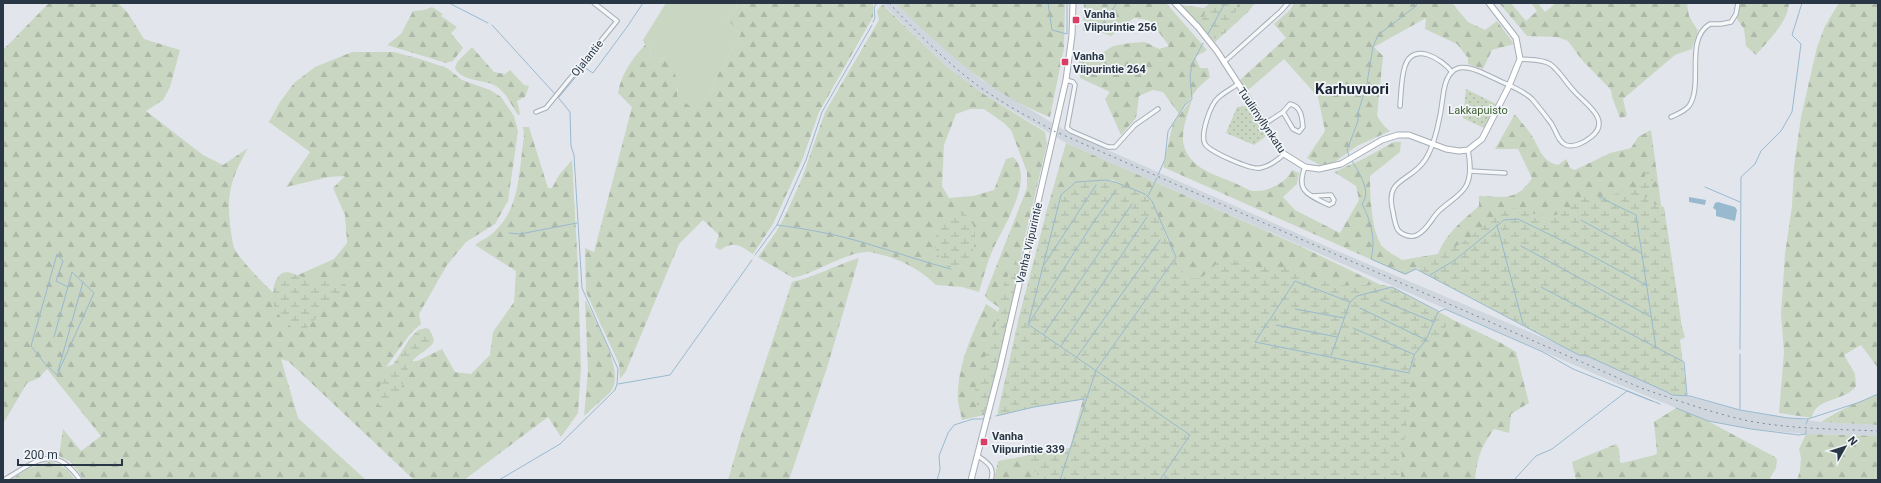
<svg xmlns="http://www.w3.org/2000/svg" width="1881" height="483" viewBox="0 0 1881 483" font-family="Roboto,sans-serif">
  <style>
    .built { fill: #cfd6de }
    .green { fill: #c9d6c2 }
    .forest { fill: url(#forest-firs) }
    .wetland { fill: url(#wetland-marsh) }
    .park { fill: url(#park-dots) }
    .water { fill: #99b9cf }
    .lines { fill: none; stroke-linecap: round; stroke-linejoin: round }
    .stream { stroke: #99b9cf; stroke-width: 1 }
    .street-casing { stroke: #a6aeb7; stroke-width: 5.5 }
    .secondary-casing { stroke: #a6aeb7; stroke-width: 7 }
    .street { stroke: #f5f7f9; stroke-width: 3.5 }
    .secondary { stroke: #fff; stroke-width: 5 }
    .rail { stroke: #798797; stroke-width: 1; stroke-dasharray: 2 4; stroke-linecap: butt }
    .poi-dot { fill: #dc3b64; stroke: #f2f5f8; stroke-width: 1.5 }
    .labels { text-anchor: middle; stroke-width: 3.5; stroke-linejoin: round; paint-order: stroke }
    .poi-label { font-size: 11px; font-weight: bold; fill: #283645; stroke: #f2f5f8; text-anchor: start }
    .street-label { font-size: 11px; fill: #283645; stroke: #f2f5f8 }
    .park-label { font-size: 11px; fill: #416334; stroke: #f2f5f8 }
    .district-label { font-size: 15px; font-weight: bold; fill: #1a2636; stroke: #f2f5f8 }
  </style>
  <defs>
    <pattern id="forest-firs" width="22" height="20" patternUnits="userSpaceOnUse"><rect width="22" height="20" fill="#c9d6c2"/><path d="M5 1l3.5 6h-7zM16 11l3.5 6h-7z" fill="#adb8a8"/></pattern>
    <pattern id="wetland-marsh" width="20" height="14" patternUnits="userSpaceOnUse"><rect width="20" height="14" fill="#c9d6c2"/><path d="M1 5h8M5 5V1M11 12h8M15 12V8" fill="none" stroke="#adb8a8"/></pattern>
    <pattern id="park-dots" width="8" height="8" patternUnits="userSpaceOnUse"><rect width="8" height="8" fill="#c9d6c2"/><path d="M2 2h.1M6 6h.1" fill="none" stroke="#adb8a8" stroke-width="1.8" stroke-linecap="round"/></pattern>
  </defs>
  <rect width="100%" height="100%" fill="#e2e6ec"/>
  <polygon class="built" points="882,3 895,3 980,79 1069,133 1335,250 1577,352 1687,396 1740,410 1778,416 1821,422 1878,425 1878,436 1806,434 1751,429 1708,421 1620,385 1066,143 979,91 947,67"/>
  <polygon class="green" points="666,3 738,3 736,5 737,10 727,19 741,34 716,78 710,95 692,109 677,96 678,89 667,59 650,57 651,49 645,45 643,40"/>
  <g class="forest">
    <path d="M49 3H118L128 13 144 39 180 50 170 87 163 100 146 111 203 155 223 165 248 148C230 180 226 195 231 232 232 238 233 248 237 253 248 269 268 287 282 302V282L334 259 347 243 345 215 333 188 345 176 329 177 286 187 310 152 269 122 280 102 294 83 315 67 352 52H394L420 59 447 68 462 80 490 90 501 97 514 116 518 131 508 201 495 224 466 242 447 265 419 314 421 324 410 334 386 367 400 362 417 361 442 349 455 372 471 374 490 355 493 332 514 302 516 271 475 245C481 240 490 237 495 231 521 207 519 168 524 136L523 127H529L548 188H552L559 175 572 160 578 269 581 368 578 413 561 437 548 417 464 480H414L288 361 281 359 298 418 366 480H84L71 462 59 456 63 429 81 451 101 436 47 369 39 378 27 383 3 424V50Z"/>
    <path d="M738 3H873V17L819 112 803 158 773 224 753 254C740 246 735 240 720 250L715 247 719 235 703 220 679 244 626 371 620 379 619 364 586 292 585 248 594 252 632 107 618 93C621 74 632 59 645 45L651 49 650 57 667 59C675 69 679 83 677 96L692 108 710 95 716 78 741 34 727 19 737 10 736 5Z"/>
    <path d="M895 3H1065L1064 48 1050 117C988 94 942 47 895 3Z"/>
    <polygon points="1084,3 1166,3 1207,50 1195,57 1200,68 1208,68 1210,77 1198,88 1179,114 1163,92 1153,90 1139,96 1136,118 1121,135 1105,99 1110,92 1080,78 1079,58 1096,57 1113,46 1130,43 1145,42 1159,49 1169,46 1158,31 1148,20 1134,18 1111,36 1097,31 1083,31"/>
    <polygon points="1210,3 1255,3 1248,12 1215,42 1181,5 1204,8"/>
    <polygon points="1294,3 1452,3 1468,22 1485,30 1497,21 1514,44 1492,50 1483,69 1468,64 1468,58 1457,44 1425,29 1426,18 1374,47 1383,56 1377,116 1384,126 1390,131 1357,146 1332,164 1320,165 1307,158 1325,131 1318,97 1284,59 1247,91 1240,80 1286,38 1274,24 1290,10"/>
    <polygon points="1499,3 1511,3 1526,21 1537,11 1531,3 1538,3 1545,12 1556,3 1687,3 1689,16 1698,31 1692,49 1675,55 1623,99 1627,116 1620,118 1612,97 1611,90 1582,60 1568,41 1557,37 1527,36"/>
    <path d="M1740 3H1789C1788 22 1768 41 1756 55L1746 46 1744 29 1737 19Z"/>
    <path d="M1839 3H1878V368L1861 345 1844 355 1855 374 1856 386C1847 401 1813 398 1812 418L1779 413 1784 352 1781 314 1785 254 1792 206 1794 166 1801 117 1817 47 1825 26Z"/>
    <path d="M882 4 947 67 979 91 1045 132 1047 144 1007 313 987 299 985 295 1027 188V172L1011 130 1004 123 984 109H970L956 114 944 145 942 186 949 198 973 196 994 190 1006 159 1013 157C1037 179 1000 231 991 254 986 266 983 279 979 292L962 287 936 285C919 269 901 259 878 254 874 253 869 251 866 252 844 253 816 273 793 278L758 257 776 232 786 214 802 178 825 112 879 20 877 11Z"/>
    <polygon points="432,7 443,14 441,16 457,27 451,33 463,48 453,61 446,63 387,45 401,34 413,11 424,10"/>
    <path d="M472 47 494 72 505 74 510 70 524 85 529 86 525 97 517 101 520 114 518 115C511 105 506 91 494 85 482 79 462 82 455 68L457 62Z"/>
    <path d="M1192 99C1188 115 1179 133 1185 149 1193 170 1219 176 1237 184 1242 186 1249 191 1254 191 1268 192 1287 182 1292 170L1299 173 1297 184 1283 197 1295 210 1340 233 1359 200 1356 186 1334 172 1363 159 1394 142H1401L1400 152 1370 176C1370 193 1371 236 1384 248 1389 253 1397 256 1402 260L1438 254C1446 233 1463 220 1479 206V196C1505 197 1517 201 1532 178L1518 149H1495L1515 114C1520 121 1527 128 1532 136 1539 147 1542 162 1558 165L1566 159 1570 168 1575 170 1610 153 1631 148 1638 137 1651 130 1687 396 1577 352 1417 268 1406 275 1163 167 1173 123Z"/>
    <path d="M1066 143 1298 245 1501 343 1516 352 1529 403 1511 414 1509 433 1494 429C1480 449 1478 456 1475 480H994L998 461 1070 448 1083 399 1169 241 1150 199 1113 180 1078 182 1060 216 1045 217Z"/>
    <path d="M859 258 827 368 789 480H728L741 435 792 282C815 277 836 265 859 258Z"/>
    <path d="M585 301H586C595 320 623 368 613 388 610 394 590 410 584 416L588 371Z"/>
    <path d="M986 304 1006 317 1003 330 984 415 962 420C961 414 959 408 958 402 956 368 972 334 986 304Z"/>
    <path d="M1878 394V425L1821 422C1839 410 1858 402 1878 394Z"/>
    <polygon points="1676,408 1704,419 1775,457 1777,460 1776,468 1769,480 1576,480 1572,462 1616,444 1619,449 1620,462 1622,463 1655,455 1657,453 1654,422"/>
    <polygon points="1806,434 1878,436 1878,480 1797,480 1800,471 1801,457 1799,449"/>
    <polygon points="51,461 68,470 75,480 10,480 28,469"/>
  </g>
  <g class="wetland">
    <path d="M1212 3H1238C1234 17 1230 36 1213 39L1201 22 1205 12Z"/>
    <path d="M1650 165 1655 168 1656 174 1645 196 1649 202 1664 207 1682 327 1685 337 1680 340 1687 396 1672 395 1667 392 1587 356 1579 355 1418 270C1434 258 1451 250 1467 239 1480 230 1493 216 1507 210 1520 205 1532 215 1545 216 1568 217 1572 200 1589 196 1595 195 1598 197 1604 197 1606 197 1632 189 1636 188 1645 183 1644 173 1650 165Z"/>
    <path d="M1106 180C1121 183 1142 190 1152 201L1179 268C1199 291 1207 271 1223 257L1233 259 1243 267 1254 269 1262 267H1285L1316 280 1335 285H1383L1392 287 1450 318C1446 334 1423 346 1414 362 1408 374 1411 391 1410 404 1407 430 1400 454 1401 480H1042L1030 465 1016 458 1070 448 1079 424 1085 402 1084 399 1034 407 997 416 1019 317 1048 206 1076 182Z"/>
    <path d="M961 213C988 219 973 288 944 262 931 252 933 233 945 222 949 217 956 215 961 213Z"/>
    <path d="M1023 245C1014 301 1001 357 985 411L982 413C975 404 974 395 976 384L996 323 1004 284Z"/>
    <path d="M288 272 311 280H341L347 286 344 292 321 313 304 331C293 333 277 315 274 306 271 296 273 279 282 273Z"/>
    <path d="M426 328 429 329 434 339 433 343C428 350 420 353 414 359 400 374 406 402 383 407L378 405 376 393 383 380 411 337 418 330Z"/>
  </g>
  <g class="park">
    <polygon points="1466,89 1496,104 1484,128 1463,118"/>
    <polygon points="1247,106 1266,136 1254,145 1226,133 1237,107"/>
  </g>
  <g class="water">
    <polygon points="1689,197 1706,200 1705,205 1689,202"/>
    <polygon points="1718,202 1735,207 1737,210 1735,221 1716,216 1716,210 1713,208 1715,203"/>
  </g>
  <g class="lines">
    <g class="stream">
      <polyline points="449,3 488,23"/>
      <polyline points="1048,3 1052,30 1067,34 1067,3"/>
      <polyline points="873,22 875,18 874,7 877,3"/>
      <polyline points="492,25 555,94"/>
      <polyline points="1097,31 1117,3"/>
      <polyline points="1208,34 1225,3"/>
      <polyline points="559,97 584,67 593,73 627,27 643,3"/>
      <polyline points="1349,156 1347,150 1358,121 1358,113 1367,83 1373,47 1378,35 1416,6 1417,3"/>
      <path d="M1352 161C1359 173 1372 191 1362 204 1371 221 1376 240 1371 259L1405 274 1416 269 1579 355 1587 356 1667 392 1672 395 1690 396 1740 410 1788 418 1808 419 1860 402 1878 394"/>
      <polyline points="1158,175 1165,159 1168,131 1185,105 1192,99 1190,76 1192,64 1203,43"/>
      <polyline points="1705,187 1740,202"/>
      <polyline points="1148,196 1157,178"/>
      <polyline points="1599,197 1636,215 1656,348"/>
      <polyline points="1581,220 1641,253"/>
      <path d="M777 225C808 229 839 235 868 244 896 252 923 262 951 269"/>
      <polyline points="1497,225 1523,324"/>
      <polyline points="509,233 520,234 577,223"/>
      <polyline points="1521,246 1651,317"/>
      <polyline points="755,255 777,225 806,160 822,112 872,25"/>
      <polyline points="1044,265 1096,185"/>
      <polyline points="1430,275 1455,260 1504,220 1518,219 1581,250 1646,285"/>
      <polyline points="1541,287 1684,362 1687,395"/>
      <polyline points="1380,300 1434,322"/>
      <polyline points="1350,302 1295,281 1255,342 1409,373 1414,355 1426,340 1438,312 1445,309 1543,352 1573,369 1660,404"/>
      <polyline points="1360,308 1426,340"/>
      <polyline points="1295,309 1344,318"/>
      <polyline points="1029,323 1093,223 1116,190"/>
      <polyline points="1028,325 1061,195 1076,182 1106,180 1115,182 1145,194 1152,201 1176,257 1096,370 1060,480"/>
      <polyline points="1029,325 1190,435 1160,480"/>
      <polyline points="1276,325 1337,337"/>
      <polyline points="1353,328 1413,354"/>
      <polyline points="1044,334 1132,204"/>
      <polyline points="54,337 72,272 94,293 57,375"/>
      <polyline points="1061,346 1147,217"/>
      <polyline points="1740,349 1741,177 1755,164 1761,151 1781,131 1792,112 1801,44 1792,35 1802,3"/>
      <polyline points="1331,356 1350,302 1357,296 1392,287 1438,311"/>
      <polyline points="1077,357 1160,240"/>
      <polyline points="58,371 83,282"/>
      <polyline points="57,375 46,365 31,346 57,254 63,261 56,281 68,287"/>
      <polyline points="618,384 670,375 752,260"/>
      <polyline points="1676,408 1708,421 1751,429 1799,435 1806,434 1806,430"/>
      <polyline points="1740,409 1740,354"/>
      <polyline points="996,416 1034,407 1084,399 1084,401"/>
      <polyline points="990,418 991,418"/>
      <polyline points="1806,424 1808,419"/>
      <polyline points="1164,475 1170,480"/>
      <polyline points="499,480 560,444 615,390 617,384 618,369 582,288 574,155 571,146 570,112 557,96"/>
      <polyline points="937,480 940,470 939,456 948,433 954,425 973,419 984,419"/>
      <polyline points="1514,480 1536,456 1552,449 1627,391 1652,401"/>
    </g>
    <g class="street-casing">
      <g id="street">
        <polyline points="1224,62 1281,11 1288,3"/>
        <polyline points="1066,80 1073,82 1075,85 1067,128 1071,131 1108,147 1115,147 1135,125 1158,109"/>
        <path d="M1238 84C1231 89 1223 93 1218 98 1210 105 1200 135 1205 144 1210 152 1251 170 1260 168 1268 167 1278 160 1284 154"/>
        <path d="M1400 106C1401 94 1401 78 1405 66 1413 41 1442 59 1452 72"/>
        <polyline points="536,112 546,108 617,21 594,3"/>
        <path d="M1671 117C1677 114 1684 112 1689 106 1704 85 1684 39 1710 24H1721L1731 22 1736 14 1738 3"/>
        <path d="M1263 125 1283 112 1293 129 1299 132 1303 127C1302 117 1301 106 1290 104L1283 112"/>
        <path d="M1468 150C1470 161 1472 175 1466 186 1460 197 1446 203 1437 213 1431 220 1426 231 1417 235 1411 238 1402 235 1398 230 1395 225 1394 218 1393 212 1384 177 1410 183 1425 160 1435 145 1441 115 1443 96 1448 53 1473 68 1500 81 1511 86 1524 91 1532 99 1538 106 1545 115 1551 123 1556 130 1558 142 1566 145 1574 148 1585 142 1591 137 1613 120 1584 103 1574 91 1566 83 1559 70 1550 64 1542 59 1529 60 1520 59"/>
        <path d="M1305 167C1295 192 1309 195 1329 205L1333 203 1334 200 1331 195 1312 196"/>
        <polyline points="1470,171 1505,173"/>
        <path d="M978 456C988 463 995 467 991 480"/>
        <path d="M4 480C35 462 54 442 80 480"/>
      </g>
    </g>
    <g class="secondary-casing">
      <g id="secondary">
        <polyline points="1175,3 1198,27 1217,51 1284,154 1305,167 1319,169 1341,164 1382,140 1398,135 1409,135 1446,149 1459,151 1468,150 1482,139 1509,86 1520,59 1516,38 1489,3"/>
        <polyline points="971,480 1000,367 1066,80 1072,35 1073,3"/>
      </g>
    </g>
    <use href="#street" class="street"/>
    <use href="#secondary" class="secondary"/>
    <path class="rail" d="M889 3C914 29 940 56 968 78 994 99 1025 115 1054 131L1641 388C1676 400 1712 413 1749 421 1791 429 1835 429 1878 431"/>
  </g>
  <g class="poi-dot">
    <rect x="1072" y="16" width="8" height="8" rx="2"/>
    <rect x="1061" y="58" width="8" height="8" rx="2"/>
    <rect x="980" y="438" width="8" height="8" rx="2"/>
  </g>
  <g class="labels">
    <g class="poi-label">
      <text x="1084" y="18">Vanha<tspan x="1084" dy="13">Viipurintie 256</tspan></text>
      <text x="1073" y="60">Vanha<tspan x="1073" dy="13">Viipurintie 264</tspan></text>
      <text x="992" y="440">Vanha<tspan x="992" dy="13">Viipurintie 339</tspan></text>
    </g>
    <g class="street-label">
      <text transform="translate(587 58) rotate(-51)" y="4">Ojalantie</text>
      <text transform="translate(1262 120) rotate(56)" y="4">Tuulimyllynkatu</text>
      <text transform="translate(1029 243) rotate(-77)" y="4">Vanha Viipurintie</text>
    </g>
    <g class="park-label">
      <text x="1478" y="114">Lakkapuisto</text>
    </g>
    <g class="district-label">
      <text x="1352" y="94">Karhuvuori</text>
    </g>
  </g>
  <rect width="1881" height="483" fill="none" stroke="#283645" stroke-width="8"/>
  <g transform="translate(1845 447) rotate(51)" stroke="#f2f5f8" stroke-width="3" paint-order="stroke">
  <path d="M0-3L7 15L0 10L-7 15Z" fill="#283645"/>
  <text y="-6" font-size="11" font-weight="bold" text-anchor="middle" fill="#283645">N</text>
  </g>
  <path d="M18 459v6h104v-6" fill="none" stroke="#283645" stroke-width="2"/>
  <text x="24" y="459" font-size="12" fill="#283645" stroke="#f2f5f8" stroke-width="3" paint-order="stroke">200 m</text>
</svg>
